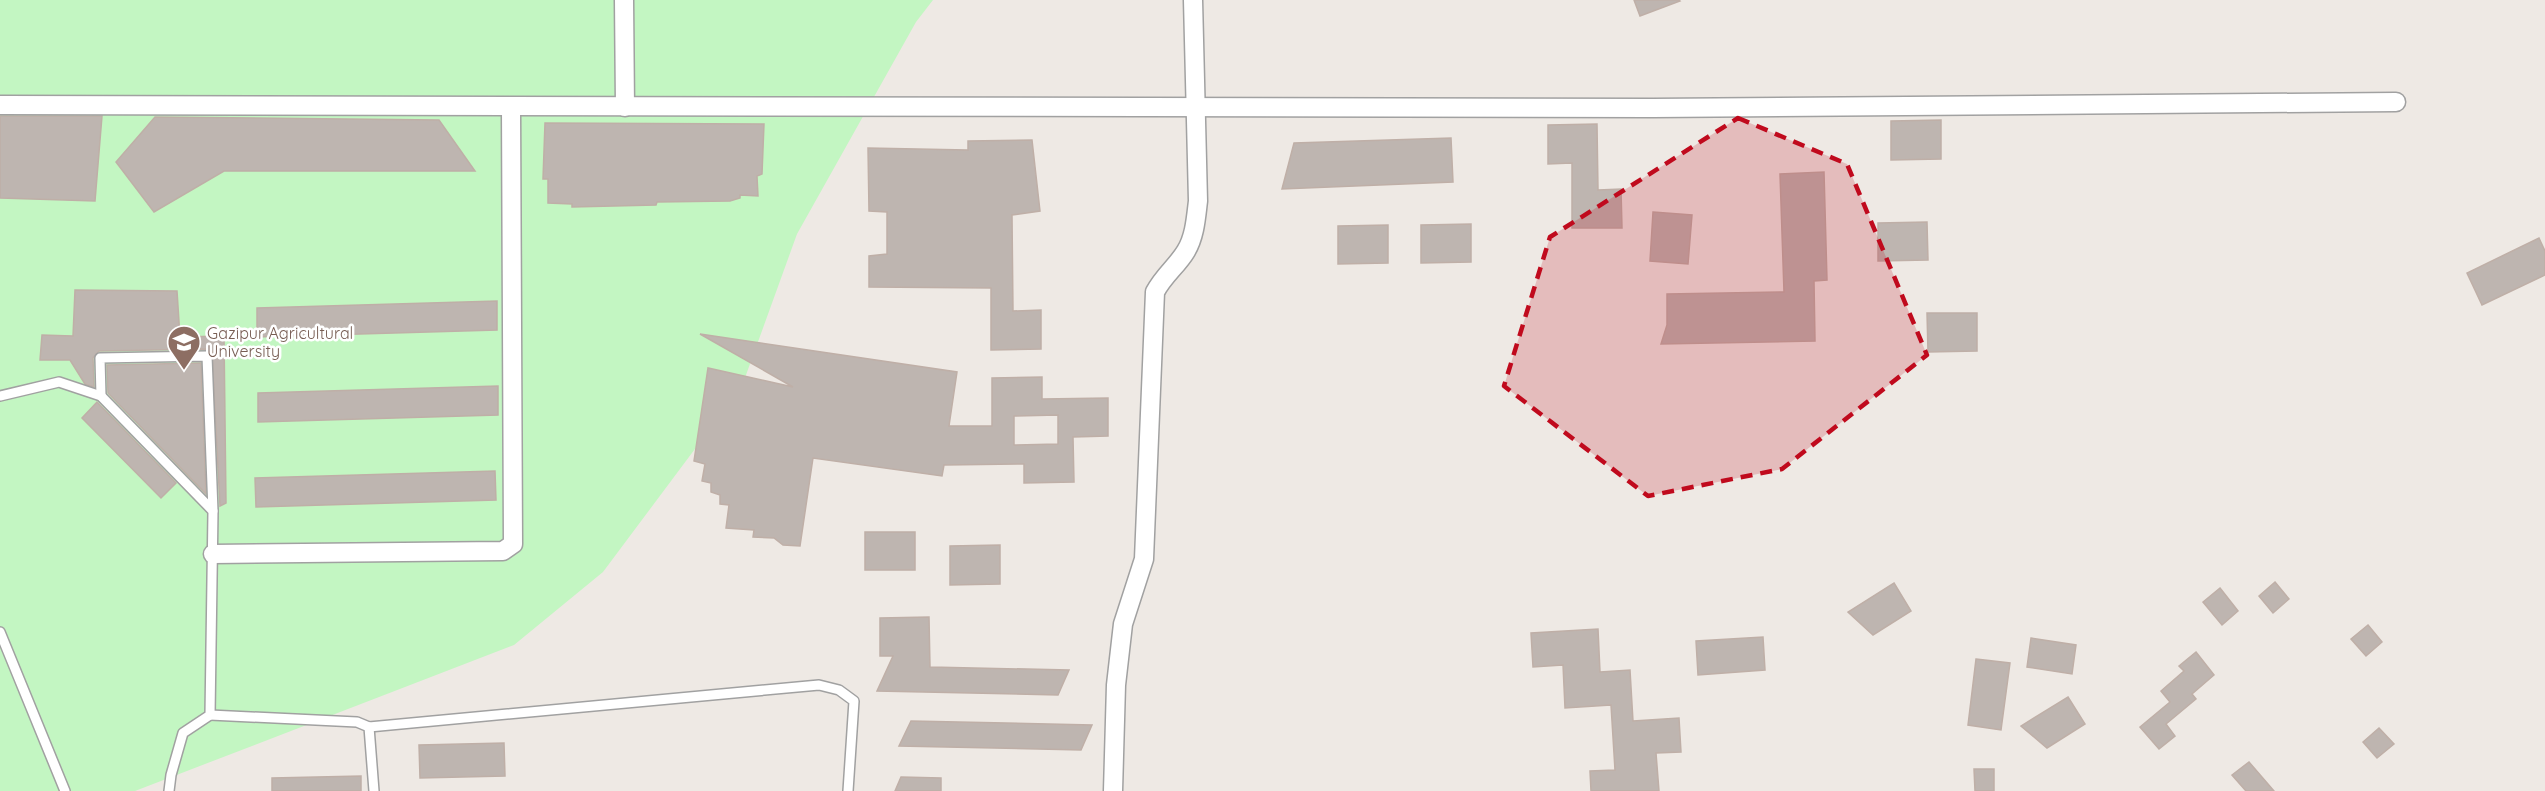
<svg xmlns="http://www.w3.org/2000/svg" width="2545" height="791" viewBox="0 0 2545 791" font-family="Quicksand,sans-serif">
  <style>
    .park { fill: #c3f6c2 }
    .building { fill: #beb5b0; stroke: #bfafa7; stroke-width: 1.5; fill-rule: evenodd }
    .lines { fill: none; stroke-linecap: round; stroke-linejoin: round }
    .lane-casing { stroke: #a1a1a1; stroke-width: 12 }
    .street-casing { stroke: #a1a1a1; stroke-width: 21 }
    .lane { stroke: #fff; stroke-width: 9 }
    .street { stroke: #fff; stroke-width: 18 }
    .marked { fill: #c00a1d; fill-opacity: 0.2; stroke: #c00a1d; stroke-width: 4.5; stroke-dasharray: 12 8; stroke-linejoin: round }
    .labels { text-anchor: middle; stroke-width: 5; stroke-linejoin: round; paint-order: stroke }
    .education-label { font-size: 16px; fill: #785e54; stroke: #fff; text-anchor: start }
  </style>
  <rect width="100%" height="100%" fill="#eee9e4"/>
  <polygon class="park" points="0,0 933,0 916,22 797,234 742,386 603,572 514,645 135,791 0,791"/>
  <g class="building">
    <polygon points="1634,0 1679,0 1680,1 1640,16"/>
    <polygon points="0,116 102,116 95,201 0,198"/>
    <polygon points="155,117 439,120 475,171 224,171 154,212 116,162"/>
    <polygon points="1941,120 1941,159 1891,160 1891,121"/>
    <polygon points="545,123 764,124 762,174 757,176 758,196 740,195 740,198 730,201 657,202 656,205 572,207 572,204 548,203 548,179 543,179"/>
    <polygon points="1597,124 1598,190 1621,189 1622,228 1572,228 1572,163 1548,164 1548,125"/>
    <polygon points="1451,138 1453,182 1282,189 1294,143"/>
    <polygon points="1032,140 1040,211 1012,215 1013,311 1041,310 1041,349 991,350 991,288 869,287 869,256 887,254 887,212 869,211 868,148 968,150 968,141"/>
    <polygon points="1824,172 1827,280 1814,281 1815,341 1661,344 1667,325 1667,294 1784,292 1780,174"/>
    <polygon points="1653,212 1692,215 1688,264 1650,261"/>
    <polygon points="1927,222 1928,260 1878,261 1878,223"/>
    <polygon points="1471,224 1471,262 1421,263 1421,225"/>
    <polygon points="1388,225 1388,263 1338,264 1338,226"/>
    <polygon points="2539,238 2545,251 2545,275 2482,305 2467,273"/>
    <polygon points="75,290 177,291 180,337 224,336 226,503 220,506 212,352 207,349 99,351 93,358 94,387 85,384 70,360 40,360 42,335 73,336"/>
    <polygon points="497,301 497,330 257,337 257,308"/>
    <polygon points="1927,313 1977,313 1977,351 1928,352"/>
    <path d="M700 334 957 372 949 426H992V378L1042 377V399L1108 398V436L1073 437 1074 482 1024 483V464L944 465 942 476 813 458 800 546 783 545 774 538 753 537 754 530 726 528 729 505 720 504V495L711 492V483L702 481 705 464 694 461 708 368 793 387ZM1058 415V444L1014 445V416Z"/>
    <polygon points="201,363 206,494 108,393 107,365"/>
    <polygon points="498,386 498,415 258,422 258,393"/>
    <polygon points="97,402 176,483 161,498 82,418"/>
    <polygon points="495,471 496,500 256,507 255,478"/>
    <rect x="865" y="532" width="50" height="38"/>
    <polygon points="1000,545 1000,584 950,585 950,546"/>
    <polygon points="2275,582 2289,599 2273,613 2259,596"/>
    <polygon points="1894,583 1911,611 1873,635 1848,612"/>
    <polygon points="2220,588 2238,611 2222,625 2203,602"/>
    <polygon points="929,617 930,667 1069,670 1058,695 877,691 893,656 880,656 880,618"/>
    <polygon points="2368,625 2382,642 2366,656 2351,639"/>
    <polygon points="1598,629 1600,672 1630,670 1633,721 1679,718 1681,752 1656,753 1659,791 1591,791 1590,771 1615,770 1611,705 1565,708 1563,665 1533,667 1531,633"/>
    <polygon points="1763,637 1765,670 1698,675 1696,641"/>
    <polygon points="2031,638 2076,645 2072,674 2027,667"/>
    <polygon points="2196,652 2214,675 2192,694 2196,699 2166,724 2175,736 2159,749 2140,727 2170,702 2161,691 2184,671 2179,666"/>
    <polygon points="1976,659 2010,663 2001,730 1968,725"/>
    <polygon points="2068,697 2085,724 2047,748 2021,726"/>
    <polygon points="911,721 1092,725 1081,750 899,746"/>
    <polygon points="2379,728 2394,744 2377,758 2363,742"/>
    <polygon points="504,743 505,776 420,778 419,745"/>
    <polygon points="2249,762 2274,791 2246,791 2232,775"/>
    <polygon points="1974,769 1994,769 1994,791 1975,791"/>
    <polygon points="361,776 361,791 272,791 272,778"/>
    <polygon points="901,777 941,778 941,791 895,791"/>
  </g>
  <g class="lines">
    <g class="lane-casing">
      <g id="lane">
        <polyline points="0,396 59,382 101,396 213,511 210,715 183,733 171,775 169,791"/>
        <polyline points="101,396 100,358 207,356 213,511"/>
        <polyline points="0,632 65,791"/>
        <polyline points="210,715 357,722 369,727 374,791"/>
        <polyline points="369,727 819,685 839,690 854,701 848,791"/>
      </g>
    </g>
    <g class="street-casing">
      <g id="street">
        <polyline points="624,0 625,107"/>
        <polyline points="0,105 1653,108 2396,102"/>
        <polyline points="213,554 503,551 513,544 511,108"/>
        <path d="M1113 791 1116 685 1123 624 1144 559 1155 292C1164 275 1177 266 1186 251 1195 236 1196 217 1198 201L1193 0"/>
      </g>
    </g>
    <use href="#lane" class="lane"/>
    <use href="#street" class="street"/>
  </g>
  <path class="marked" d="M1738 118 1847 164 1927 355 1782 469 1648 496 1504 386 1550 237Z"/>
  <defs>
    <g id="university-pin" transform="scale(1.725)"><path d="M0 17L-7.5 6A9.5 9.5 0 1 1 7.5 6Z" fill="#8d6e63" stroke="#fff"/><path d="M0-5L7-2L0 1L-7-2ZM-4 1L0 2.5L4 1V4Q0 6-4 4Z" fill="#fff"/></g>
  </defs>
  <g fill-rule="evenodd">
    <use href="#university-pin" x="184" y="342"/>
  </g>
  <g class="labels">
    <g class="education-label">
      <text x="207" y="339">Gazipur Agricultural<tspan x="207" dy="18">University</tspan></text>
    </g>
  </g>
</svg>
